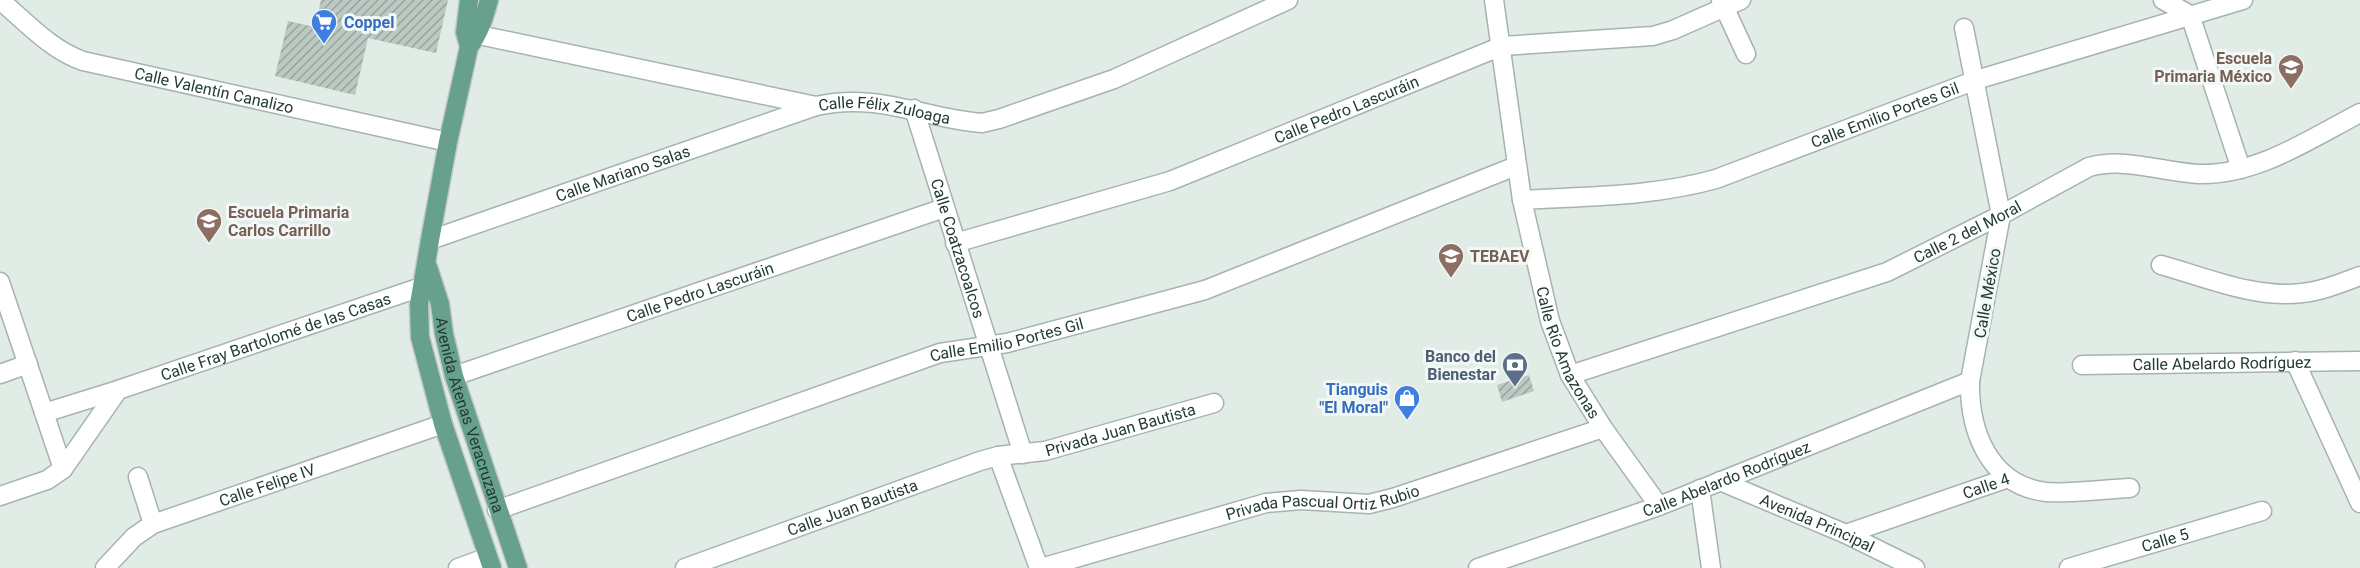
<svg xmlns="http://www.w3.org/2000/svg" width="2360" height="568" viewBox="0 0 2360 568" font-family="Roboto,sans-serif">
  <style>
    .building { fill: url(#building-hatch) }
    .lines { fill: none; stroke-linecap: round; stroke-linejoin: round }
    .minor-casing { stroke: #a5b4ad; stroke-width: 21 }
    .major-casing { stroke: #c1c8c6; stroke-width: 21 }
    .minor { stroke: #fff; stroke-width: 18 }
    .major { stroke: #67a18d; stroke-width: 18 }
    .labels { text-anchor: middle; stroke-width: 6; stroke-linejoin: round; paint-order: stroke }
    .shop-label { font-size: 16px; font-weight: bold; fill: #366cbe; stroke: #f2f8f5; text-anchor: start }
    .education-label { font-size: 16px; font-weight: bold; fill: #785e54; stroke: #f2f8f5; text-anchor: start }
    .street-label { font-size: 16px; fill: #223c33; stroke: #f2f8f5 }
    .service-label { font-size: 16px; font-weight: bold; fill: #4e5e75; stroke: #f2f8f5; text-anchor: end }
  </style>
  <defs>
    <pattern id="building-hatch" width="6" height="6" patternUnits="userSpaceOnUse" patternTransform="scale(1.5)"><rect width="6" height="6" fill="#bac9c2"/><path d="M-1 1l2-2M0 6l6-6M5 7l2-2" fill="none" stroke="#97a49e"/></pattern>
  </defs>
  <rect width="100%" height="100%" fill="#e2ece6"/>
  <g class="building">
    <polygon points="321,0 448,0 436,53 368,38 355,95 275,76 288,21 315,27"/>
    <polygon points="1529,375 1534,391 1502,402 1497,385"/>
  </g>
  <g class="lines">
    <g class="minor-casing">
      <g id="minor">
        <path id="s1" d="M0 0C26 22 51 50 83 61L448 142"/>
        <path id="s2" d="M1494 0 1522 200 1550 321 1570 375 1603 428 1659 506"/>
        <polyline points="1721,0 1746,54"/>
        <polyline points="2163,0 2190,15 2241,169"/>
        <path d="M1964 28 2001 215 1970 381C1969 431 1989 485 2046 492 2070 494 2105 489 2130 488"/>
        <path id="s3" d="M465 32 816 106C877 92 923 118 982 123L999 119 1114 79 1288 0"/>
        <path id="s4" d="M914 109 1023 454"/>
        <path id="s5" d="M1522 200C1589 196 1651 197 1716 179L1976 80 2243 0"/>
        <path id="s6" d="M430 240 816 106"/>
        <path id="s7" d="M955 243 1170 181 1502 46 1653 36 1673 30 1741 0"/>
        <path d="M2161 265C2205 277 2255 299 2302 293 2322 291 2341 283 2360 276"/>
        <polyline points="0,282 63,469"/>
        <polyline points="2295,361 2360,503"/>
        <path id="s8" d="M2082 365 2360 361"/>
        <polyline points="0,374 28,364"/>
        <path id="s9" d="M1570 375 1887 272 2001 215 2089 167C2125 157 2162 172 2198 174 2256 176 2310 139 2360 113"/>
        <path id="s10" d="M454 376 944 208"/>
        <path id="s11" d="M44 413 118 390 433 283"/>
        <polyline points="998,456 1039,568"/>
        <polyline points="138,477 153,524"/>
        <path id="s12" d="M1720 481 1846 534 1915 568"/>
        <polyline points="1700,489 1711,568"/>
        <polyline points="0,496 47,480 63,469 118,390"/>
        <path id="s13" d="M497 510 940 353 1007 343 1205 290 1516 166"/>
        <path id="s14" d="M1846 534 2008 478"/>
        <path id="s15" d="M105 568 134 537 153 524 443 424"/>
        <polyline points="458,568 488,557"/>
        <path id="s16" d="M685 568 980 461 998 456 1045 451 1214 403"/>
        <path id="s17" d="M1041 568 1266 503 1301 500 1369 504 1393 498 1603 428"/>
        <path id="s18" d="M1478 568 1659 506 1970 381"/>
        <path id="s19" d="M2069 568 2262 511"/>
      </g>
    </g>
    <g class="major-casing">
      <g id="major">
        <path d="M489 0C484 18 480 32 469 47L448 142 430 240 419 304 420 337 443 424 492 568"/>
        <polyline points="469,47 465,32 469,0"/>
        <path id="s20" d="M428 267 440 304 444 334 454 376 518 568"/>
      </g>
    </g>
    <use href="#minor" class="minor"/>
    <use href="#major" class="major"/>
  </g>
  <defs>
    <g id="supermarket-pin" transform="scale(1.35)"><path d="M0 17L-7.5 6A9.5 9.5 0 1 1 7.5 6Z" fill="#3f7fe0" stroke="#f2f8f5"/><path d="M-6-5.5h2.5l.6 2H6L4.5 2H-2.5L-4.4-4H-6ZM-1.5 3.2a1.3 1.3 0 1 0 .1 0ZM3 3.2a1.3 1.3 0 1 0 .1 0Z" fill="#fff"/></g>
    <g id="school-pin" transform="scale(1.35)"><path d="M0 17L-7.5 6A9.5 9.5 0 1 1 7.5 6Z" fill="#8d6e63" stroke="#f2f8f5"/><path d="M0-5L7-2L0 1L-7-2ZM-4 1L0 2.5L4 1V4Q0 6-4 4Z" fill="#fff"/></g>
    <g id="bank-pin" transform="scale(1.35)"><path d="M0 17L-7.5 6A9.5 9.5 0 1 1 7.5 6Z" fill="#5c6f8a" stroke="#f2f8f5"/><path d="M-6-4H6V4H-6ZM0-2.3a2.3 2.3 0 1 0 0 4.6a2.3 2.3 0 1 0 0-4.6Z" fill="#fff"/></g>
    <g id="shop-pin" transform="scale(1.35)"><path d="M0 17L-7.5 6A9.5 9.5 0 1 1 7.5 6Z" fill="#3f7fe0" stroke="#f2f8f5"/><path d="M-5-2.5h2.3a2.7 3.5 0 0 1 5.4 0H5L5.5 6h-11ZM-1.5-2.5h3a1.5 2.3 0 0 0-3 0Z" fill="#fff"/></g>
  </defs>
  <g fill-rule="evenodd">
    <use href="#supermarket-pin" x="324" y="22"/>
    <use href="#school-pin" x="2291" y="67"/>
    <use href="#school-pin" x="209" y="221"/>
    <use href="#school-pin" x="1451" y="256"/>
    <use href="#bank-pin" x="1515" y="365"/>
    <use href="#shop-pin" x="1407" y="398"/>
  </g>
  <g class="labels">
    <g class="shop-label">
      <text x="344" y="28">Coppel</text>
      <text x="1388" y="395" text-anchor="end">Tianguis<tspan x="1388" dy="18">"El Moral"</tspan></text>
    </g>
    <g class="education-label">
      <text x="2272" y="64" text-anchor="end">Escuela<tspan x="2272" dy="18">Primaria México</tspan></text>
      <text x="228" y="218">Escuela Primaria<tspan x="228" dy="18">Carlos Carrillo</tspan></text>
      <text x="1470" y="262">TEBAEV</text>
    </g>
    <g class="street-label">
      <text dy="6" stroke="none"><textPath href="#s1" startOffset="238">Calle Valentín Canalizo</textPath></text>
      <text dy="6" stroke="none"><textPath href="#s7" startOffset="414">Calle Pedro Lascuráin</textPath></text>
      <text dy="6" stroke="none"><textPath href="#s3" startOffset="428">Calle Félix Zuloaga</textPath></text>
      <text dy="6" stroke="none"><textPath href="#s5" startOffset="376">Calle Emilio Portes Gil</textPath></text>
      <text dy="6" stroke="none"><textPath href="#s6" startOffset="204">Calle Mariano Salas</textPath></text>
      <text dy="6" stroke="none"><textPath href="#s9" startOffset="423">Calle 2 del Moral</textPath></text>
      <text dy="6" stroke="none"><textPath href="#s4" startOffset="146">Calle Coatzacoalcos</textPath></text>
      <text dy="6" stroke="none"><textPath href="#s10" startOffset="260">Calle Pedro Lascuráin</textPath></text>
      <text transform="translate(1987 293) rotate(-80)" y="6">Calle México</text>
      <text dy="6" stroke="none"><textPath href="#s11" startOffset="244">Calle Fray Bartolomé de las Casas</textPath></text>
      <text dy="6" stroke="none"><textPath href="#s13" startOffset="538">Calle Emilio Portes Gil</textPath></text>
      <text dy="6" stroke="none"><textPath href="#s2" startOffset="362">Calle Río Amazonas</textPath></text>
      <text dy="6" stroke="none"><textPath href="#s8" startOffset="140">Calle Abelardo Rodríguez</textPath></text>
      <text dy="6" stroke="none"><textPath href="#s20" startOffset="154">Avenida Atenas Veracruzana</textPath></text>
      <text dy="6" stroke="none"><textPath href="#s16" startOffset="458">Privada Juan Bautista</textPath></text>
      <text dy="6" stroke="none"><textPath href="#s18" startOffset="264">Calle Abelardo Rodríguez</textPath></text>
      <text dy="6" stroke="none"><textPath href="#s15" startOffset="186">Calle Felipe IV</textPath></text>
      <text dy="6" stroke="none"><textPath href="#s14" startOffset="148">Calle 4</textPath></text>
      <text dy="6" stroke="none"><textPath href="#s17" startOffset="291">Privada Pascual Ortiz Rubio</textPath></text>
      <text dy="6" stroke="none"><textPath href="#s16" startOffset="178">Calle Juan Bautista</textPath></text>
      <text dy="6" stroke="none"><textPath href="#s12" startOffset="106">Avenida Principal</textPath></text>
      <text dy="6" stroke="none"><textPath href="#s19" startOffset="100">Calle 5</textPath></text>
    </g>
    <g class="service-label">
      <text x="1496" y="362">Banco del<tspan x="1496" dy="18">Bienestar</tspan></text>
    </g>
  </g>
</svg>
